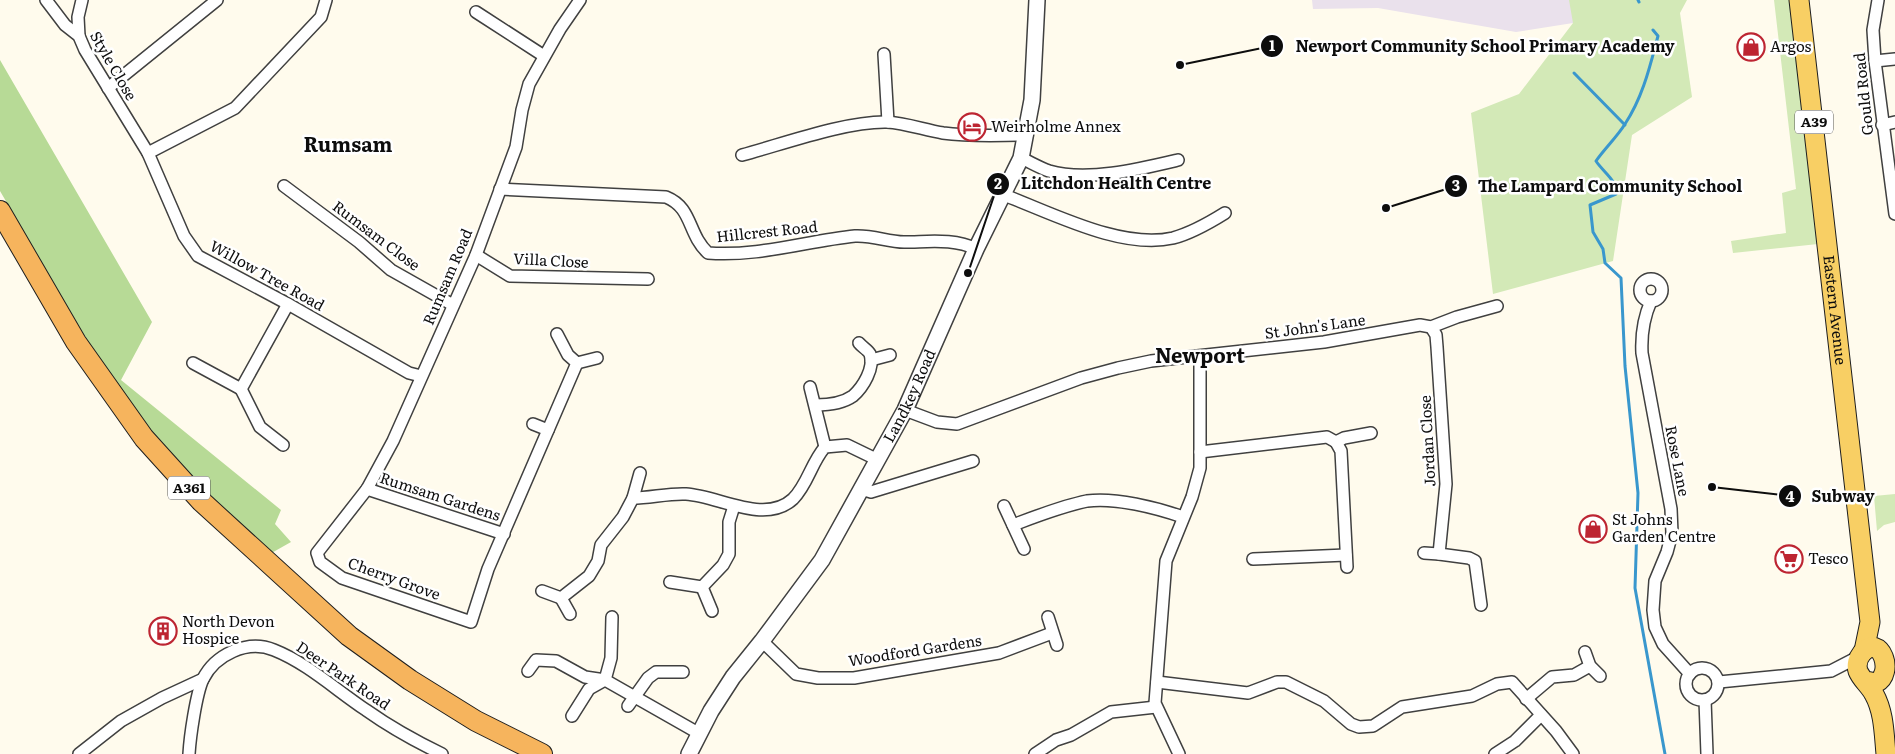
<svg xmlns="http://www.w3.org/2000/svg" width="1895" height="754" viewBox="0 0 1895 754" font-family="Literata,serif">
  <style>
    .industrial { fill: #eae1ec }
    .green { fill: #d3e9b7 }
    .forest { fill: #b7da96 }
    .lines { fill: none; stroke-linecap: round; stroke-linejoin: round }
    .stream { stroke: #3997cd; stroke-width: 3 }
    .minor-casing { stroke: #404040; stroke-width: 14 }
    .tertiary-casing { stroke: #404040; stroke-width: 18 }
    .primary-casing { stroke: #1e1e1e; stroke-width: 21 }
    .trunk-casing { stroke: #1e1e1e; stroke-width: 22 }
    .minor { stroke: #fff; stroke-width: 11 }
    .tertiary { stroke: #fff; stroke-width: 15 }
    .primary { stroke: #f8cf64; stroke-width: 19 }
    .trunk { stroke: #f6b45d; stroke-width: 20 }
    .labels { text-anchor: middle; stroke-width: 5; stroke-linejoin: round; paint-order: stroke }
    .shield { fill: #fff; stroke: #565656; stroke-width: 1 }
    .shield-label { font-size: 14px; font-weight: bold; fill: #0d0d0d }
    .poi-label { font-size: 15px; fill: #0d0d0d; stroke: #fff; text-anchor: start }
    .street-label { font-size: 15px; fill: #0d0d0d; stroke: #fff }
    .district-label { font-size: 20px; font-weight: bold; fill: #0d0d0d; stroke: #fff }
    .leader { fill: none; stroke: #0d0d0d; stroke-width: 2 }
    .callout-dot { fill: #0d0d0d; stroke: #fff; stroke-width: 2 }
    .mark-label { font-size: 15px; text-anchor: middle; font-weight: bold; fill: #fff }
    .callout-label { font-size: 16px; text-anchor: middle; font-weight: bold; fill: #0d0d0d; stroke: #fff; stroke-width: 5; stroke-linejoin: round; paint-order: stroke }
  </style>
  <rect width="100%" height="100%" fill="#fffbed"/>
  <polygon class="industrial" points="1312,0 1648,0 1573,23 1516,32 1378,8 1313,9"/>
  <g class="green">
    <polygon points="1569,0 1687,0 1680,13 1692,97 1632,135 1613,261 1493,294 1471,113 1519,94 1573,23"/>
    <polygon points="1774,0 1790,0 1818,244 1733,253 1731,241 1786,233 1782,193 1796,189"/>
    <polygon points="1895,494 1895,522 1884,525 1877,531 1874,496"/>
  </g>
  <polygon class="forest" points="0,60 152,322 121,380 281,510 275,524 291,542 268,555 150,432 101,364 0,191"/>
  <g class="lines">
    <g class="stream">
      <polyline points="1638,0 1639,2"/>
      <path d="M1653 30 1658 36C1650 66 1643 97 1625 124 1617 137 1605 148 1596 161 1603 172 1618 181 1616 194L1590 205 1593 232 1603 249 1605 263 1621 278 1625 366 1638 493 1635 588 1665 754"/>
      <polyline points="1574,73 1625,125"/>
    </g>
    <g class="minor-casing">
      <g id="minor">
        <polyline points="46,0 65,25 79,36 85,50 148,153 184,236 198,256 288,304 409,373 421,376"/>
        <polyline points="1878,0 1873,30 1875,61 1895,214"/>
        <polyline points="476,12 544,56"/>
        <polyline points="79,36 78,17 82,0"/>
        <polyline points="884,54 888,122"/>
        <polyline points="1875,61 1895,59"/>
        <polyline points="108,88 217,0"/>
        <polyline points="1882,125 1895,122"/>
        <polyline points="148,153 235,108 321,17 326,0"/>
        <path d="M742 155C783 144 846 121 887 122 905 123 925 130 943 133 971 137 999 135 1027 135"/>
        <path d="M1021 158C1030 162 1040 168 1049 171 1087 182 1140 169 1178 160"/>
        <polyline points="284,186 359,242 391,270 453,305"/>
        <path d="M500 189 666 197C693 208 687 233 708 253 758 257 806 241 855 236 873 235 888 242 904 242 928 242 954 238 976 249"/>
        <path d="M1004 195C1052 213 1122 250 1173 238 1192 233 1209 223 1225 213"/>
        <polyline points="476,255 510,276 648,279"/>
        <circle cx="1651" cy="290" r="11"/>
        <path d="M1651 301C1643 319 1641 334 1642 353L1671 509 1672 533 1667 552 1655 581 1653 610 1655 627 1663 644 1690 674"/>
        <polyline points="1431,327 1436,335 1437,347 1446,484 1439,554 1469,558 1475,561 1481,605"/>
        <polyline points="557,334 568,355 577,363 488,569 471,622 342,578 320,562 317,553 367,489 393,441 476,255 516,147 522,110 529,84 560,29 580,0"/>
        <polyline points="871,360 890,355"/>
        <polyline points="193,363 241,389 288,304"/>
        <polyline points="577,363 597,358"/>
        <polyline points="810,387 825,447"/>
        <polyline points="241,389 260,427 283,445"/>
        <path d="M816 405C828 405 843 403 853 396 863 387 875 368 870 354 868 350 862 347 859 343"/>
        <polyline points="905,410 937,422 957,424 1081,378 1118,368 1151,361 1324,342 1420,325 1431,327 1457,317 1497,306"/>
        <polyline points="533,424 548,430"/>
        <polyline points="1336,442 1341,451 1347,567"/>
        <polyline points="1200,452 1327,437 1336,442 1344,438 1371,433"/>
        <polyline points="367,489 504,534"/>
        <polyline points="861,489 871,492 973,461"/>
        <path d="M633 498C650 498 669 493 686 494 719 496 765 525 793 499 808 484 811 463 825 447L847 445 878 460"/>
        <polyline points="1004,506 1024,549"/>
        <path d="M1013 525C1037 516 1062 506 1087 501 1115 497 1157 508 1183 517"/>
        <polyline points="1424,553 1439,554"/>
        <polyline points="1253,559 1346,555"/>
        <polyline points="670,582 702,587 723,565 729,554 729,522 734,506"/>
        <polyline points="702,587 712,611"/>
        <polyline points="542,591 561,598 589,576 598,561 601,545 623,517 633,498 640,473"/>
        <polyline points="561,598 570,614"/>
        <polyline points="1048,617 1057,645"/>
        <polyline points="762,641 796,674 818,678 854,678 999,653 1052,633"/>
        <polyline points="1585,652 1590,666 1600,676"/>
        <circle cx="1702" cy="684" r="16"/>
        <polyline points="528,671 536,660 556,661 585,677 605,680 700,734"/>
        <polyline points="1157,682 1248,693 1277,682 1286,682 1324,701 1351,724 1359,727 1373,726 1402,707 1472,696 1497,684 1512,682 1556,731 1573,754"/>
        <polyline points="1719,682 1831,671 1860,656"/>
        <polyline points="1526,699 1552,677 1574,675 1590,666"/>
        <polyline points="1705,700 1707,754"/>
        <polyline points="628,706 648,678 656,672 683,672"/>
        <polyline points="572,716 589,689 605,680 611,658 612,617"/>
        <polyline points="79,754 121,721 162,698 203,679"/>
        <path d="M189 754C190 737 196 694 203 679 215 655 247 639 274 650 307 663 336 690 366 710 390 727 415 741 442 754"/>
        <polyline points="1035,754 1056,740 1071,735 1111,712 1156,707"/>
        <polyline points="1179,754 1155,703 1166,561 1192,497 1200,468 1200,356"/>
        <polyline points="1495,754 1515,741 1541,715"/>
      </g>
    </g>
    <g class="tertiary-casing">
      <g id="tertiary">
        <path id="s1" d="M689 754 711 711 733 677 762 641 822 560 905 410 976 249 1021 158 1032 100 1037 0"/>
      </g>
    </g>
    <g class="primary-casing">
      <g id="primary">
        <path id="s2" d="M1799 0 1870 622 1864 651"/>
        <path d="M1866 681 1876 683C1895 674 1881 632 1862 653 1858 658 1856 665 1858 671 1861 679 1870 686 1874 694 1884 712 1884 733 1886 754"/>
      </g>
    </g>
    <g class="trunk-casing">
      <polyline id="trunk" points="0,211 76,342 144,438 201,501 349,636 410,680 476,721 542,754"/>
    </g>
    <use href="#minor" class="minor"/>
    <use href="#tertiary" class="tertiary"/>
    <use href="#primary" class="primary"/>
    <use href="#trunk" class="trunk"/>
  </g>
  <defs>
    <g id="shop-ring" transform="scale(1.4375)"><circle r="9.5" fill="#fff" stroke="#bd2532" stroke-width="1.5"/><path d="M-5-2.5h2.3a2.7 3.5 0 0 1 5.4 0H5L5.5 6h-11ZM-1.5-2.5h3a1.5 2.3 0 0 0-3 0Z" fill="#bd2532"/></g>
    <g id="hotel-ring" transform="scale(1.4375)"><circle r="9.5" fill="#fff" stroke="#bd2532" stroke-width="1.5"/><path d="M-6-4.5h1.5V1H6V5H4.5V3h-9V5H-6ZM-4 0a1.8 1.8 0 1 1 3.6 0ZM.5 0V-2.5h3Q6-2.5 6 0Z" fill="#bd2532"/></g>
    <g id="supermarket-ring" transform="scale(1.4375)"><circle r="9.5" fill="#fff" stroke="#bd2532" stroke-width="1.5"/><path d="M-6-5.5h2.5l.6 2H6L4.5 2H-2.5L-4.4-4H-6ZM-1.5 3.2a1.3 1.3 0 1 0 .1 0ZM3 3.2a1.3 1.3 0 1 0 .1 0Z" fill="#bd2532"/></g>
    <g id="building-ring" transform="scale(1.4375)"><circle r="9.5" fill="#fff" stroke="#bd2532" stroke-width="1.5"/><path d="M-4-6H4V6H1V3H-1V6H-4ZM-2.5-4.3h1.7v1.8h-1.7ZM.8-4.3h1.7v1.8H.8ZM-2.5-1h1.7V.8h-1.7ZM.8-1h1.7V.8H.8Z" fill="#bd2532"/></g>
  </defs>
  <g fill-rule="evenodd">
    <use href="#shop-ring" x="1751" y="47"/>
    <use href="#hotel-ring" x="972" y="127"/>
    <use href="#shop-ring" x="1593" y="529"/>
    <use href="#supermarket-ring" x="1789" y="559"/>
    <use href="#building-ring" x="163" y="631"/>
  </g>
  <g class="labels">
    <g class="shield">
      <rect x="1795" y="110.5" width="38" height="23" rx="4"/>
      <rect x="168" y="476.5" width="42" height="23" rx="4"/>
    </g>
    <g class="shield-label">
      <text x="1814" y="127">A39</text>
      <text x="189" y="493">A361</text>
    </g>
    <g class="poi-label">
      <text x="1770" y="52">Argos</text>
      <text x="991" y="132">Weirholme Annex</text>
      <text x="1612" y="525">St Johns<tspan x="1612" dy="17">Garden Centre</tspan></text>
      <text x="1808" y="564">Tesco</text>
      <text x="182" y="627">North Devon<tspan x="182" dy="17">Hospice</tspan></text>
    </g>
    <g class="street-label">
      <text transform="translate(113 66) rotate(60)" y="5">Style Close</text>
      <text transform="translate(1864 94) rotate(-96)" y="5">Gould Road</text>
      <text transform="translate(767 232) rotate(-6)" y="5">Hillcrest Road</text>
      <text transform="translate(376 236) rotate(37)" y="5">Rumsam Close</text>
      <text transform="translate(551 261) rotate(3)" y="5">Villa Close</text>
      <text transform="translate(267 276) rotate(29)" y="5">Willow Tree Road</text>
      <text transform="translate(448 277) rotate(-67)" y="5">Rumsam Road</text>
      <text dy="5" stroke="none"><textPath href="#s2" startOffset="312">Eastern Avenue</textPath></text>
      <text transform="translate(1315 327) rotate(-8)" y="5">St John's Lane</text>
      <text dy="5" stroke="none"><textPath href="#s1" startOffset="422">Landkey Road</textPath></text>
      <text transform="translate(1428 441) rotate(-93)" y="5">Jordan Close</text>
      <text transform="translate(1677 461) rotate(79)" y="5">Rose Lane</text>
      <text transform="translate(440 497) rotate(18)" y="5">Rumsam Gardens</text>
      <text transform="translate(394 579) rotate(20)" y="5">Cherry Grove</text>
      <text transform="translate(915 651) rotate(-9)" y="5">Woodford Gardens</text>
      <text transform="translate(343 676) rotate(34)" y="5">Deer Park Road</text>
    </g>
    <g class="district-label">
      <text x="348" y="152">Rumsam</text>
      <text x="1200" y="363">Newport</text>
    </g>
  </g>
  <path class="leader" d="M1180 65L1272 46M968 273L998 184M1386 208L1456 186M1712 487L1790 496"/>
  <g class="callout-dot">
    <circle cx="1180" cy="65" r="5"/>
    <circle cx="968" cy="273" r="5"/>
    <circle cx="1386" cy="208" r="5"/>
    <circle cx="1712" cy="487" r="5"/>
    <circle cx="1272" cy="46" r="12"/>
    <circle cx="998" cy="184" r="12"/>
    <circle cx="1456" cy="186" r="12"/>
    <circle cx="1790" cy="496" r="12"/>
  </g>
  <g class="mark-label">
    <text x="1272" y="51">1</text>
    <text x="998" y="189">2</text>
    <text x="1456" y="191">3</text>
    <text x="1790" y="502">4</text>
  </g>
  <g class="callout-label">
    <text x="1485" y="52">Newport Community School Primary Academy</text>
    <text x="1116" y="189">Litchdon Health Centre</text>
    <text x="1610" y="192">The Lampard Community School</text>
    <text x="1843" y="502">Subway</text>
  </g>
</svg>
